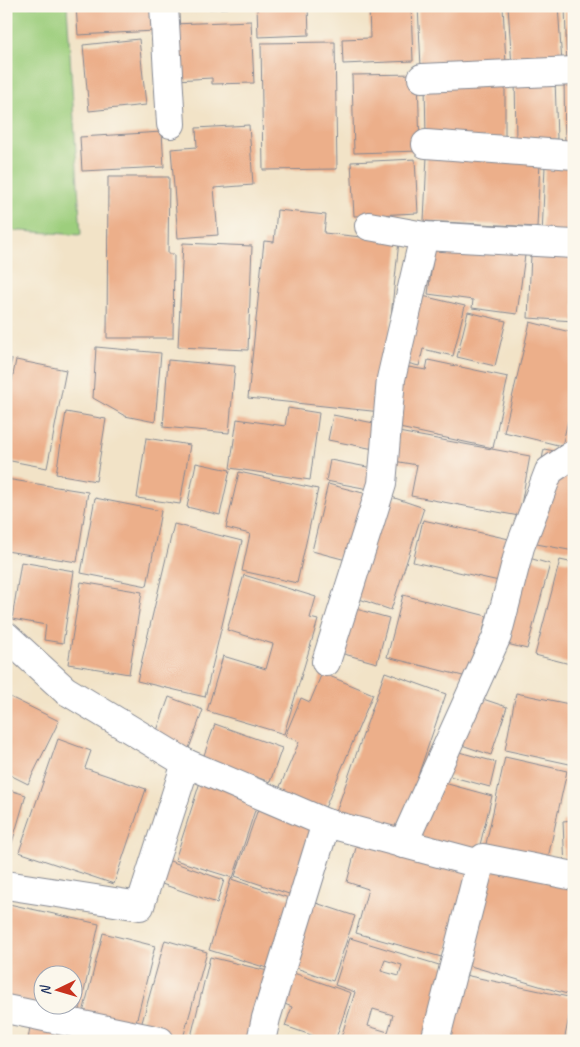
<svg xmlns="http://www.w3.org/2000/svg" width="580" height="1047" viewBox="0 0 580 1047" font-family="Caveat,sans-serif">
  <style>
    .green { fill: #9dce7d; stroke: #5c7e6e }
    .building { fill: #ecaf8a; fill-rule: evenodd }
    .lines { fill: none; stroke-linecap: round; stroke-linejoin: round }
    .street-casing { stroke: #868992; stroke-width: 30 }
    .street { stroke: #fff; stroke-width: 28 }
  </style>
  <rect width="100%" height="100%" fill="#fbf7ec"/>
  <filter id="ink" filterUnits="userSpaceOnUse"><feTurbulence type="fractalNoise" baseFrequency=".02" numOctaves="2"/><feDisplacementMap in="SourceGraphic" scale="10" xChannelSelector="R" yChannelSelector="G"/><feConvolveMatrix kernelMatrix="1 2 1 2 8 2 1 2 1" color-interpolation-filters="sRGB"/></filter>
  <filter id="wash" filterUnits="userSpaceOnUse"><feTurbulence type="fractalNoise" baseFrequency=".0096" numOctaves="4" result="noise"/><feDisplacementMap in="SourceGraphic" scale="20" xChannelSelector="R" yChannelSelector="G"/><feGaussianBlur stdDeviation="1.12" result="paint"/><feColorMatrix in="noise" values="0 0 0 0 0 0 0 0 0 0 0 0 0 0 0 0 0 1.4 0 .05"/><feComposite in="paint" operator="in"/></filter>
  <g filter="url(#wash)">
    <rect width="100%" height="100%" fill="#f2e3c7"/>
    <polygon class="green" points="6,6 67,6 81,235 6,230"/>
    <g id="blocks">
      <g class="building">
        <polygon points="76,6 154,6 155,31 78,35"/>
        <polygon points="167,6 228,6 228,8 167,11"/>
        <polygon points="257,6 308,6 309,35 258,37"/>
        <polygon points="369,6 411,6 413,61 343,64 342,39 370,38"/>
        <polygon points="418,6 503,6 506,64 421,67"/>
        <polygon points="508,6 558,6 562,63 512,67"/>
        <polygon points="565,6 574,6 574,66 567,66"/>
        <polygon points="251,21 254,83 212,84 212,78 175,80 173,24"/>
        <polygon points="139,39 146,105 89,111 83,45"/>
        <polygon points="335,42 337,169 263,170 261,43"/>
        <polygon points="418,74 420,151 354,153 352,75"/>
        <polygon points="564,77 574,77 574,147 565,147"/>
        <polygon points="515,78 555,78 557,139 516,140"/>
        <polygon points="425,85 505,85 505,138 426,138"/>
        <polygon points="249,125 253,185 214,188 218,235 178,238 171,149 197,147 196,128"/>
        <polygon points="162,132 164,167 82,171 80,137"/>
        <polygon points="427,156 540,162 537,227 424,221"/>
        <polygon points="415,159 418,213 354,216 351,162"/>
        <polygon points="545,166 574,168 574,238 542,236"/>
        <polygon points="108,177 169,177 168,254 174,254 173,338 107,338"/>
        <polygon points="277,210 326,215 324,233 399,241 381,412 248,398 264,241 274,242"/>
        <polygon points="183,243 252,246 248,350 178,347"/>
        <polygon points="435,243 525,255 517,314 472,308 473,300 428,294"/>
        <polygon points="531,255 574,258 574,321 528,318"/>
        <polygon points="414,294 465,306 453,356 423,349 419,366 399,361"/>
        <polygon points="468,312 506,321 495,366 457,357"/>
        <polygon points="530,322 574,333 574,423 568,421 562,446 504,432"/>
        <polygon points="96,347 161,353 155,422 125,416 93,398"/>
        <polygon points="6,357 12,359 7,379 6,379"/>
        <polygon points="16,360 66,370 47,468 6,460 6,410"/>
        <polygon points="168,360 235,366 229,433 163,427"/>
        <polygon points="428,360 508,377 493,448 390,426 402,366 426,370"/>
        <polygon points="288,408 319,413 310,480 230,468 237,419 285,426"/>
        <polygon points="66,412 106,419 96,481 56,474"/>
        <polygon points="333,415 379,424 374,449 328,440"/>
        <polygon points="393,431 530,456 519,516 411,496 417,465 388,460"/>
        <polygon points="146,438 190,445 180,504 137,498"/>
        <polygon points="573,440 574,551 526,542 544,449 570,454"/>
        <polygon points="330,460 378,469 374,490 326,481"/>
        <polygon points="196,463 230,470 220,515 187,507"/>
        <polygon points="239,472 318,489 297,583 242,571 250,534 226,528"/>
        <polygon points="6,479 88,492 77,562 6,551"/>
        <polygon points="328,484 367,494 350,561 312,551"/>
        <polygon points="383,494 424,508 391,610 348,595"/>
        <polygon points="95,498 161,511 147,586 81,573"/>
        <polygon points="423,520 518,541 508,583 413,562"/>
        <polygon points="174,524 242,541 205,697 137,681"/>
        <polygon points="522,556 550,564 527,649 499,642"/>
        <polygon points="560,560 574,563 574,665 535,655"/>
        <polygon points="21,562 74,571 63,643 44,640 46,625 12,619"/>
        <polygon points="244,575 316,597 310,618 318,620 284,734 207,711 223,656 266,669 273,644 227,630"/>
        <polygon points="81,582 142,592 129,674 68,664"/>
        <polygon points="403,595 487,616 471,678 387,657"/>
        <polygon points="345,606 389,618 377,663 333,651"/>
        <polygon points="385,672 446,694 398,834 336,812"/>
        <polygon points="322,673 373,694 322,815 276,796 299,742 285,736 301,698 310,702"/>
        <polygon points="465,693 507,707 491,755 450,741"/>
        <polygon points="516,693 574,705 574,765 505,750"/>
        <polygon points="6,695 59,721 28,784 6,773"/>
        <polygon points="169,697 203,710 188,751 154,739"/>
        <polygon points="215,724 282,748 270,782 203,758"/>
        <polygon points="58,739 91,751 85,768 146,789 114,884 19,852"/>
        <polygon points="444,748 496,762 490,787 438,773"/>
        <polygon points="505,757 567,771 546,867 484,853"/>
        <polygon points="422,777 492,796 478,853 407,835"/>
        <polygon points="201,779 259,798 233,878 175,860"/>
        <polygon points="6,789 26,795 9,853 6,852"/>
        <polygon points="259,806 319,826 295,896 235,876"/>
        <polygon points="574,820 574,870 565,870 563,821"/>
        <polygon points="358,840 470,872 445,958 356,933 368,889 347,882"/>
        <polygon points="167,860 224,880 217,903 159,883"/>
        <polygon points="488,861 574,886 574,971 567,994 460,963"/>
        <polygon points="231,879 292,899 270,969 209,950"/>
        <polygon points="307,900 355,916 333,981 285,964"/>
        <path d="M9 904 99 924 78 1019 6 1004V919ZM42 974H72V1004H42Z"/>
        <polygon points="103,933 155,946 133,1035 81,1021"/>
        <path d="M350 938 449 968 426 1041H340L355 992 335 985ZM385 960 402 965 399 976 381 971ZM373 1009 393 1015 388 1032 368 1026Z"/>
        <polygon points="165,940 207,952 183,1038 141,1026"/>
        <polygon points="210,957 272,972 256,1041 205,1041 191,1037"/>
        <polygon points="285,970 351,993 335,1041 328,1041 285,1026 292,1007 275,1000"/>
        <polygon points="460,974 573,998 564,1041 446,1041"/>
        <polygon points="30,1026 116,1041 28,1041"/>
      </g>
    </g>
  </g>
  <g filter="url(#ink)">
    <use href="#blocks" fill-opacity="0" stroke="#868992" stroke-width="1"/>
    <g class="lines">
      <g class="street-casing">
        <g id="street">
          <polyline points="164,6 171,124"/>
          <polyline points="422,78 574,71"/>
          <polyline points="426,144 574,155"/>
          <polyline points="369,226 424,236 574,244"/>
          <polyline points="6,636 65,690 186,763 326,823 480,864 435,1041"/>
          <polyline points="326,662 382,484 391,379 424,236"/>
          <polyline points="403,844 497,636 520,547 549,471 574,454"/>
          <polyline points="480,864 483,858 574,876"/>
          <polyline points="6,885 140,906 186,763"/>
          <polyline points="6,1009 160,1041"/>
          <polyline points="261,1041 266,1018 326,823"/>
        </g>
      </g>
      <use href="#street" class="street"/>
    </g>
  </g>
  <rect width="580" height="1047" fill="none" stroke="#fbf7ec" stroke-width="25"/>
  <g transform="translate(58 990) rotate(265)"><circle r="24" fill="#fbf7ec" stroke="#a1a7b3"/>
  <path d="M0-4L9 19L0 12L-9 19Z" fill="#c8321e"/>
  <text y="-8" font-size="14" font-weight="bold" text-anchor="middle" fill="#1b2f5e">N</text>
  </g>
</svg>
